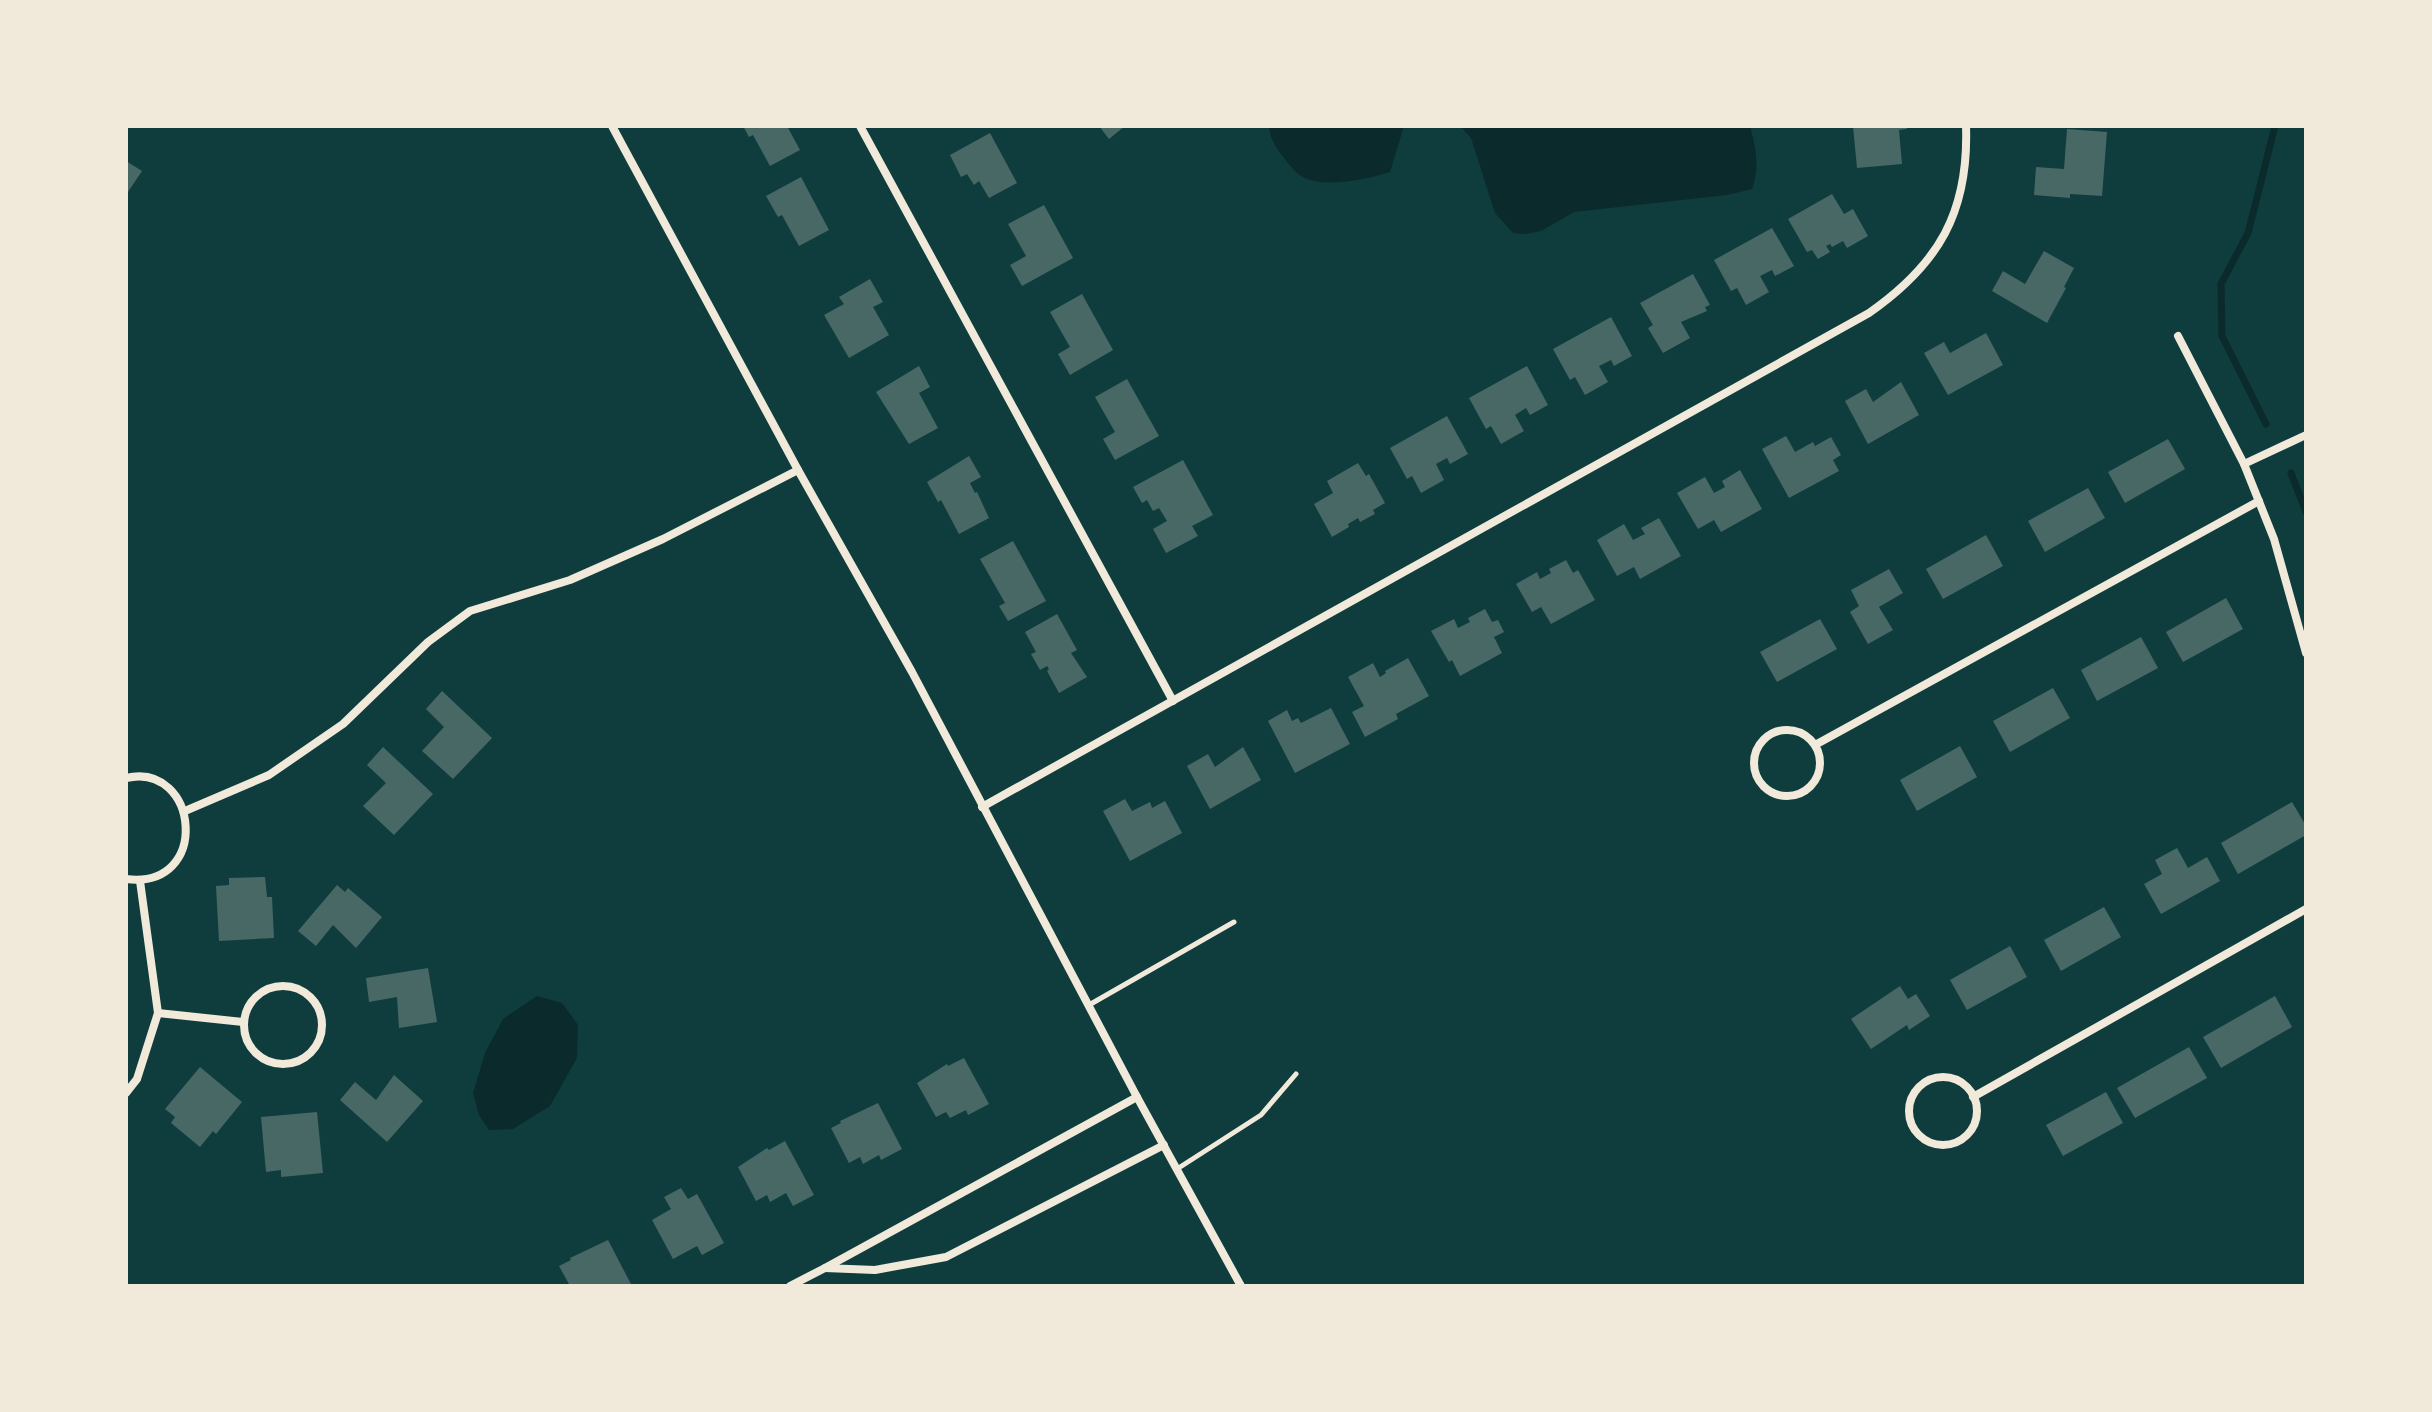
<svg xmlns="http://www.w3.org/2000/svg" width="2432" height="1412" viewBox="0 0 2432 1412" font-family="Lora,serif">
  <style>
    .water { fill: #0a2a2b }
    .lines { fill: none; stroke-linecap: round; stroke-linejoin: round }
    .stream { stroke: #0a2a2b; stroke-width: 7 }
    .building { fill: #486865 }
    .service { stroke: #f1e9da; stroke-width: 5 }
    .minor { stroke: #f1e9da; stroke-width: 8 }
  </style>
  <rect width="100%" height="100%" fill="#0f3d3e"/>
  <g class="water">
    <path d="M1269 126H1404L1390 172C1368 179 1324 189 1303 177 1294 172 1287 162 1281 154 1274 144 1270 138 1269 126Z"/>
    <path d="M1460 126H1750C1756 148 1760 167 1752 189L1727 195 1574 212 1541 231 1526 234 1513 233 1495 213 1471 138Z"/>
    <polygon points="537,996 562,1003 578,1025 577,1058 550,1106 513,1129 489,1130 479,1115 473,1093 485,1053 503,1019"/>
  </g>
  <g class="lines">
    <g class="stream">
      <polyline points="2266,424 2222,336 2221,284 2248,233 2275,126"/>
      <polyline points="2291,473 2306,512"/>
    </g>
  </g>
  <g class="building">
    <polygon points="743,126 787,126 800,150 770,166 753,135 749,137"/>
    <polygon points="1099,126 1125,126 1109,139"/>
    <polygon points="1853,126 1906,126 1907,129 1899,130 1902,164 1857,168"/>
    <polygon points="2067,129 2107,132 2102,196 2070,194 2070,198 2034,195 2036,167 2064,169"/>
    <polygon points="990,133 1017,183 989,198 979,181 974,185 967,174 961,177 950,155"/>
    <polygon points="126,161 142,171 126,195"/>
    <polygon points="801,177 829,230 799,246 782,215 778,217 766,196"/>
    <polygon points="1832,194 1844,214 1853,209 1868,236 1847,248 1843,241 1832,247 1830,244 1826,246 1830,252 1818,259 1812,250 1807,252 1788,219"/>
    <polygon points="1044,205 1073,258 1022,286 1010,265 1026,256 1008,224"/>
    <polygon points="1772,228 1794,266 1775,276 1772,270 1760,276 1769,292 1746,305 1737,288 1731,291 1714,260"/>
    <polygon points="2044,251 2074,268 2064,287 2066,288 2047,323 1992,291 2003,271 2025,284"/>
    <polygon points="1693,274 1710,305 1705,307 1707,311 1681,322 1690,338 1663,353 1648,328 1653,325 1640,303"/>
    <polygon points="870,279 883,302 873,307 889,335 849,358 824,315 844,304 839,297"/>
    <polygon points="1082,294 1113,350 1070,375 1058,354 1070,347 1050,312"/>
    <polygon points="1611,317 1632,356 1614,366 1611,360 1599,366 1608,382 1585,395 1575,377 1570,380 1553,349"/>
    <polygon points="1986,333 2003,365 1948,395 1924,353 1944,342 1950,353"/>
    <polygon points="919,366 930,387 919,393 938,428 909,444 876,392"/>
    <polygon points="1527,366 1548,405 1530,415 1526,408 1515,415 1524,431 1501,444 1491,426 1486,429 1469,398"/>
    <polygon points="1127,379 1159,436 1115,460 1103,439 1115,432 1095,397"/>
    <polygon points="1901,382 1919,415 1868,444 1845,401 1866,389 1873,402"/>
    <polygon points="1447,416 1468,454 1450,464 1447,458 1436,464 1444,480 1421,493 1412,476 1407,479 1390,448"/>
    <polygon points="1786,436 1795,452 1813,442 1815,446 1831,437 1841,455 1833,460 1839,471 1789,498 1762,449"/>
    <polygon points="2168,439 2185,469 2125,503 2108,472"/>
    <polygon points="969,456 981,477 970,483 975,493 977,492 989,518 959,534 941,500 938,502 927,482"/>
    <polygon points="1183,460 1213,515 1192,526 1198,536 1166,553 1153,529 1167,521 1159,508 1153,511 1147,500 1142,503 1133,487"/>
    <polygon points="1358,463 1366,476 1369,474 1385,503 1373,510 1375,514 1360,522 1358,518 1348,524 1349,527 1332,537 1314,504 1333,493 1327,481"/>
    <polygon points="1740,470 1762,509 1721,532 1714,520 1698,529 1677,493 1705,477 1714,493 1725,487 1722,481"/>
    <polygon points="2088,488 2105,518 2045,552 2028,521"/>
    <polygon points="1659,518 1681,556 1640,579 1634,567 1617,576 1597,540 1624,524 1633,540 1645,534 1641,528"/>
    <polygon points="1986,535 2003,566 1943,599 1926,569"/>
    <polygon points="1013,541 1046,601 1008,621 999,606 1005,603 980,559"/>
    <polygon points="1566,560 1573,573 1578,570 1595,600 1551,624 1541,607 1532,612 1516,584 1537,572 1540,579 1551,573 1549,569"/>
    <polygon points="1889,569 1903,593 1879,607 1893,630 1868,644 1850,612 1859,606 1851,590"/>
    <polygon points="2226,598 2243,629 2183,662 2166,632"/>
    <polygon points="1485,609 1492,622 1498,620 1504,632 1494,637 1502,653 1460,676 1452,660 1449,662 1431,631 1454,619 1458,628 1470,622 1468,618"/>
    <polygon points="1057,614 1077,650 1071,653 1087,677 1059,693 1047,671 1049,669 1047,666 1040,670 1031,654 1036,652 1025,632"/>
    <polygon points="1820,619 1837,649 1777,682 1760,652"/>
    <polygon points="2141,637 2158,668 2097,701 2081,670"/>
    <polygon points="1408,658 1429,696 1396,714 1398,719 1365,737 1352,712 1364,706 1348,677 1373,663 1380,677 1386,673 1385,671"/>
    <polygon points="2053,688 2070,718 2010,752 1993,721"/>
    <polygon points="442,691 492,738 453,779 422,751 444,727 426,709"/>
    <polygon points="1331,708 1350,744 1295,773 1268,721 1287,710 1292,721 1298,718 1301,723"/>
    <polygon points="1960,746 1977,777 1917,811 1900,780"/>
    <polygon points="383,747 433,794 394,835 363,806 386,783 367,765"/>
    <polygon points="1243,747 1261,780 1210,809 1187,766 1208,754 1215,767"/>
    <polygon points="1125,799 1132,811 1150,802 1152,808 1165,801 1182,833 1130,861 1103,811"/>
    <polygon points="2292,802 2306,826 2306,835 2238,874 2221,843"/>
    <polygon points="2177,848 2188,868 2207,857 2220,881 2161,914 2144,884 2162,874 2155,860"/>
    <polygon points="265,877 267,897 272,897 274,938 219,941 216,886 229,885 229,878"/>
    <polygon points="337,885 345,892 348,888 382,917 356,948 333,925 316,946 298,931"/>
    <polygon points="2104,907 2121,937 2061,971 2044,940"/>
    <polygon points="2010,946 2027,977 1967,1010 1950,980"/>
    <polygon points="428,968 437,1022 399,1028 397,997 369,1002 366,978"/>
    <polygon points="1900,986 1908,999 1916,994 1930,1016 1909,1030 1907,1025 1871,1049 1851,1019"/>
    <polygon points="2275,996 2292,1027 2221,1068 2203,1037"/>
    <polygon points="2189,1047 2207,1078 2135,1118 2117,1088"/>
    <polygon points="964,1058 989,1104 968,1115 966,1110 950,1118 946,1112 936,1117 917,1083 947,1064 948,1066"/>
    <polygon points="200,1067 242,1102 216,1134 213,1131 200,1147 171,1123 175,1117 165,1109"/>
    <polygon points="394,1075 423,1101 387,1142 340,1100 355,1082 376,1100"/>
    <polygon points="2106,1092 2123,1123 2063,1156 2046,1125"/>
    <polygon points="878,1103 902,1149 881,1160 879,1155 863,1164 860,1157 849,1163 831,1128 841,1123 840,1121"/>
    <polygon points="317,1112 323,1173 281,1177 281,1170 266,1172 261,1117"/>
    <polygon points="785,1141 814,1195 793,1206 786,1193 770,1202 767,1195 756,1201 738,1167 767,1148 769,1150"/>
    <polygon points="681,1188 688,1199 697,1194 724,1243 702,1255 697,1246 673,1259 652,1220 671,1209 664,1197"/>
    <polygon points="608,1240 632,1286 570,1286 559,1266 571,1260 570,1258"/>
  </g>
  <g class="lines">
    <g class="service">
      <polyline points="1089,1005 1234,922"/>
      <polyline points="1177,1169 1261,1115 1296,1074"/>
    </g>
    <g class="minor">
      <polyline points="612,126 798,470 912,672 1137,1097 1241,1286"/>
      <polyline points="860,126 1173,701"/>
      <polyline points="2178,336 2244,464 2274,539 2306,653"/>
      <polyline points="2244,464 2306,435"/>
      <circle cx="1787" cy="763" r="33"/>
      <polyline points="1815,745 2259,501"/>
      <path d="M126 778C199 761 212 890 126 879"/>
      <path d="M982 807 1869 313C1939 264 1969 212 1966 126"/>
      <polyline points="185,811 269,775 343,724 428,642 470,611 570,580 663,539 798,470"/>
      <circle cx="283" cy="1025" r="39"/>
      <polyline points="158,1013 243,1022"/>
      <circle cx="1943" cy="1111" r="34"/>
      <polyline points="126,1093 137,1079 158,1013 140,881"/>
      <polyline points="1137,1097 825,1268 875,1270 946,1257 1164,1145"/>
      <polyline points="1973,1097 2306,909"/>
      <polyline points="790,1286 825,1268"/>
    </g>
  </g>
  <rect width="2432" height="1412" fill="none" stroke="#f1e9da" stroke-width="256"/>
</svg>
